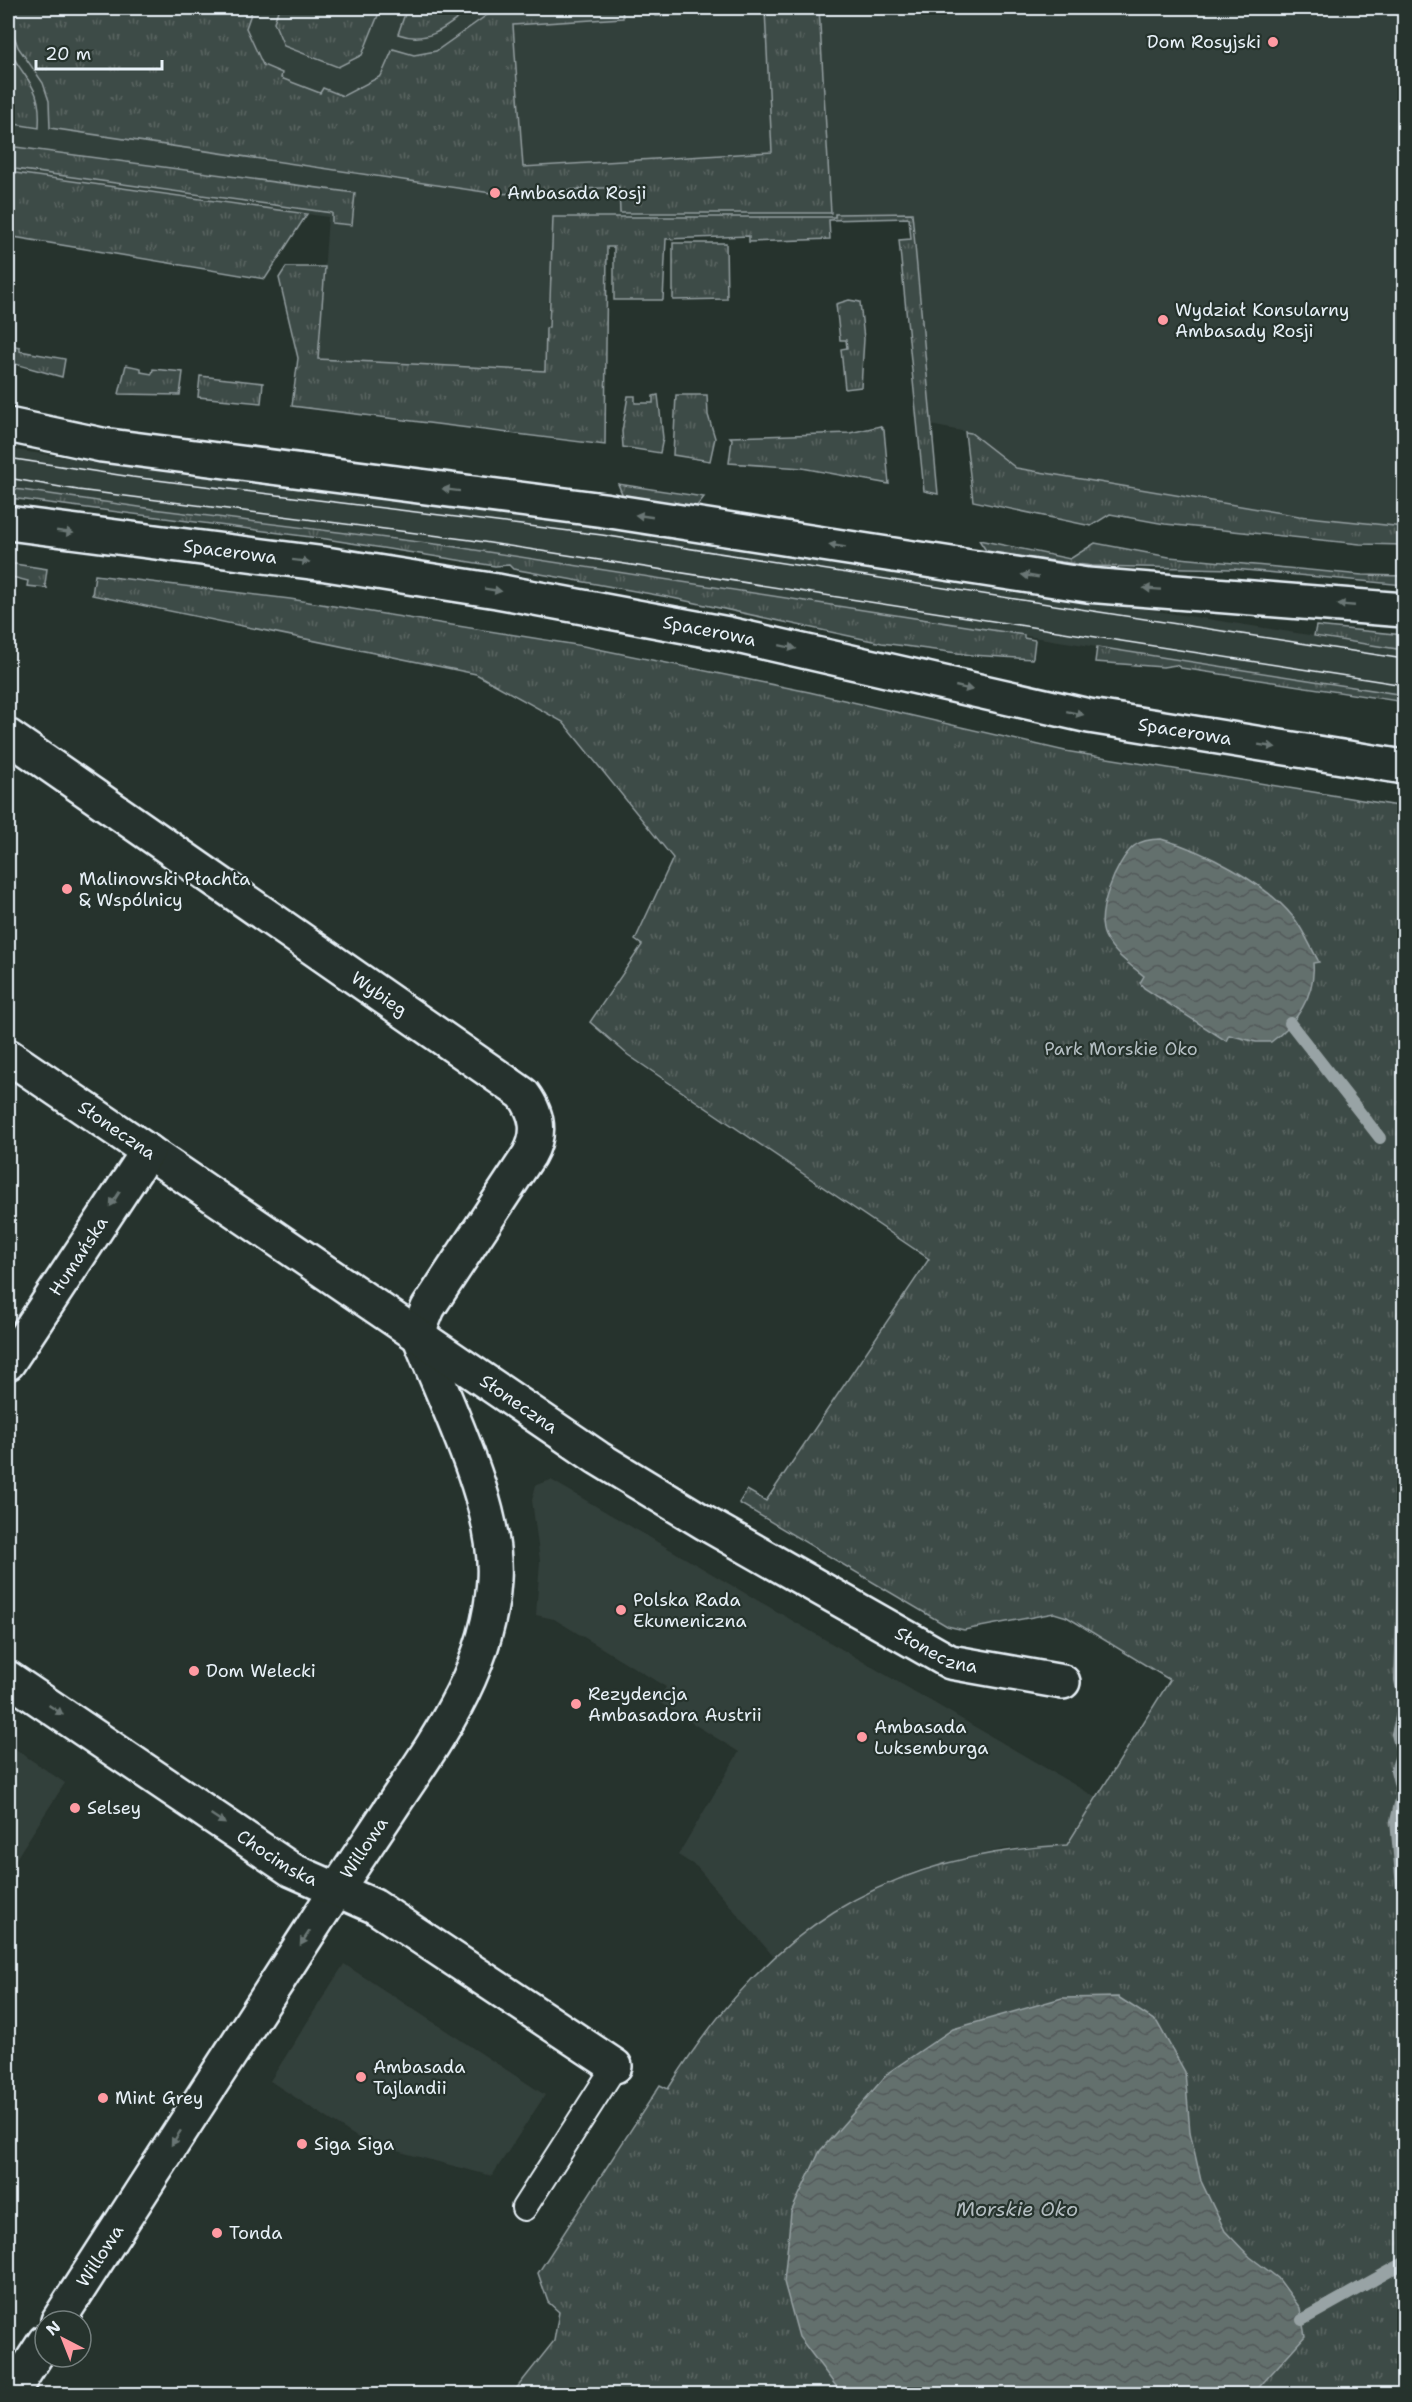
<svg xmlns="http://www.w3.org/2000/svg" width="1412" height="2402" viewBox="0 0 1412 2402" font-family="'Shantell Sans',sans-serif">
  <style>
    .built { fill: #333f3a }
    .grass { fill: url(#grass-tufts); stroke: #939ea0; stroke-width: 1.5 }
    .water { fill: url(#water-waves); stroke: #98a3a5; stroke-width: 1.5 }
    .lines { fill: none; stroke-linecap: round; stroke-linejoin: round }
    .stream { stroke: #98a3a5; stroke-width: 12 }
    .lane-casing { stroke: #e8f1f8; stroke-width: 28 }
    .street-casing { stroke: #e8f1f8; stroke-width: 38 }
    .secondary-casing { stroke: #e8f1f8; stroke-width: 38 }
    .lane { stroke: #26332d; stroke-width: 24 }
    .street { stroke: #26332d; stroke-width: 33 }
    .secondary { stroke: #26332d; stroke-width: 33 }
    .tram { stroke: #e8f1f8; stroke-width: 1.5 }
    .oneway { fill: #6a7674 }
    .poi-dot { fill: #ff9aa2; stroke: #26332d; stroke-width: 2 }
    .labels { text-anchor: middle; stroke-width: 4.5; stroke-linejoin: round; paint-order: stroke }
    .poi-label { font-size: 18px; fill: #e8f1f8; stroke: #26332d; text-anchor: start }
    .street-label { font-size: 18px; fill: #e8f1f8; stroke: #26332d }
    .park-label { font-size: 18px; fill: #b5bfc3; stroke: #26332d }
    .water-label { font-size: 20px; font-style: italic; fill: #b3bdc0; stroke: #26332d }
  </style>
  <defs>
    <pattern id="grass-tufts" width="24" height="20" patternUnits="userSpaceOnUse" patternTransform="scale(1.5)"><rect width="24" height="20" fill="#3e4b47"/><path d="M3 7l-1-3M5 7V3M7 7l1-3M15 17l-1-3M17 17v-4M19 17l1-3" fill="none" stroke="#5a6562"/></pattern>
    <pattern id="water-waves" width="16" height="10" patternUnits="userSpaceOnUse" patternTransform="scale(1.5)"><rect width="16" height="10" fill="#636f6d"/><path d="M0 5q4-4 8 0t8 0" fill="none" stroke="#535a5a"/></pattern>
  </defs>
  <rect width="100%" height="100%" fill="#26332d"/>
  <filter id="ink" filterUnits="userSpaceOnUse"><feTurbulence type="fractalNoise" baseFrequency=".0167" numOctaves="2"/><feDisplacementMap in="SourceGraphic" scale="12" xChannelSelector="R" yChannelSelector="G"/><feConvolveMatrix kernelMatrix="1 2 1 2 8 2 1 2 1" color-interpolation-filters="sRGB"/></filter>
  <g filter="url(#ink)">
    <g class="built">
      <polygon points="8,8 1404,8 1404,527 1299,516 1016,468 972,433 930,425 912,213 835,214 835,217 553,217 545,371 318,359 328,217 8,172"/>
      <polygon points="8,449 157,471 158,467 487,507 1144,604 1144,609 1404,650 1404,695 443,545 153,509 8,488"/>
      <polygon points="551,1480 1097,1798 1067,1845 1003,1849 919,1870 867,1893 801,1933 773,1956 697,1867 678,1855 739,1752 657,1701 666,1687 554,1619 536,1615 540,1561 532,1500 536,1485"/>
      <polygon points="8,1744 65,1783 8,1871"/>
      <polygon points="344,1964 545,2095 492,2176 366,2143 270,2081"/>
    </g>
    <g class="grass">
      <polygon points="8,8 204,8 219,13 222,8 253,8 246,28 263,65 282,73 281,78 320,93 323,88 343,96 381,76 393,49 414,55 436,51 497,8 622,8 623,18 513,25 523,167 772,152 765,10 655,16 654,8 819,8 831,213 620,213 619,187 498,194 50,128 49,101 43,83 18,47 9,22"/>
      <polygon points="279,8 381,8 362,55 338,67 284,46 274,22"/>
      <path d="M407 8H471C448 26 429 45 398 34Z"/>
      <path d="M8 47C25 83 42 83 39 128L8 123Z"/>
      <polygon points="8,146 355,193 352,225 332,223 332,213 8,168"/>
      <polygon points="8,172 307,214 265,279 8,236"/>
      <polygon points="912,213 938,494 924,491 899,240 911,239 909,218 829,220 830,239 749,242 749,236 666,239 663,300 614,300 614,247 607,247 605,445 292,406 298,358 279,278 286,267 325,267 318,359 545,371 546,328 549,327 553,217 835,217 835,214"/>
      <polygon points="673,243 726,243 727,299 673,300"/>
      <polygon points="849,300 860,302 864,339 861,387 845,389 841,349 847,348 846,340 840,340 836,304"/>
      <polygon points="8,345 20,347 20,351 65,359 62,377 8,362"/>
      <polygon points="126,365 141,368 141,372 152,374 153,369 183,372 180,395 119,394"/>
      <polygon points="200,376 263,383 261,403 198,397"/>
      <polygon points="658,395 663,438 660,453 623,447 622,431 628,396 635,396 635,403 653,403 653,396"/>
      <polygon points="676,395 707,395 708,415 715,438 710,461 673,455"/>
      <polygon points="880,426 884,430 889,484 802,468 729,463 732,439 730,437 850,433"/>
      <polygon points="965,432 971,433 1016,468 1299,516 1404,527 1404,545 1360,544 1165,524 1110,514 1091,526 973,501"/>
      <polygon points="618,484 704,497 696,507 623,496"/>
      <polygon points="8,488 153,509 443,545 1024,635 1024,638 1035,640 1033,657 1032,659 972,655 882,643 668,597 513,569 509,565 495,566 326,539 18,499 8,498"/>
      <polygon points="979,540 1070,559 1095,543 1169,557 1362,575 1404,576 1404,585 1234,569 1092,566 987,552"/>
      <polygon points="8,563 47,569 45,584 47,588 27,586 28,581 8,576"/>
      <path d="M95 575 290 599 583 646 809 692 1065 751 1404 807V2394H512L554 2341 559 2312 548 2302 538 2273 660 2085 668 2089C765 1932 881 1854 1067 1845L1170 1680 1067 1617 1054 1613 964 1630 947 1626 739 1503 747 1490 766 1501 929 1259 628 1055 590 1022 642 945 635 940 673 858 563 722 476 674 92 595Z"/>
      <polygon points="1316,626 1404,635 1404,650 1314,636"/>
      <polygon points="1097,647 1404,695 1404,702 1181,668 1176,665 1163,667 1095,662"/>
    </g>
    <g class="water">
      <path d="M1161 839C1203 850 1266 883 1294 918 1304 931 1311 948 1319 962L1313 963C1316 994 1296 1024 1271 1042H1256L1229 1035 1226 1041 1144 988 1140 983 1144 976C1130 965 1113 953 1105 936 1095 914 1116 861 1134 846 1142 840 1151 839 1161 839Z"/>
      <polygon points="1118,1997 1157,2022 1185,2072 1190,2132 1201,2181 1225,2231 1250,2257 1278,2278 1300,2308 1305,2336 1253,2394 842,2394 799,2337 784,2282 791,2212 820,2151 889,2072 953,2029 1062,1998"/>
    </g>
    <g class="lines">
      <g class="stream">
        <polyline points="1290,1023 1380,1138"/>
        <polyline points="1404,1556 1400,1680 1404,1700"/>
        <polyline points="1402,1887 1396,1821 1402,1795 1396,1770 1402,1753 1397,1734 1404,1705"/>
        <polyline points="1302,2320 1404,2263"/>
      </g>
      <g class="lane-casing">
        <polyline id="lane" points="524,2208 615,2066"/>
      </g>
      <g class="street-casing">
        <g id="street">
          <path id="s1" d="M8 736 523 1094C538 1114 541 1134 529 1155L428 1308 418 1333C445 1403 499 1506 494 1580 489 1665 443 1731 397 1799 368 1843 338 1887 310 1931 225 2061 142 2191 58 2321"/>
          <path id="s2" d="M8 1056 598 1458 705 1523 950 1662 1063 1682"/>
          <path id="s3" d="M8 1363 148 1151"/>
          <path id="s4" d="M8 1678 292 1870 374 1906 615 2066"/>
          <polyline points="11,2394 45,2341"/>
        </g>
      </g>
      <g class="secondary-casing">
        <g id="secondary">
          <polyline points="8,425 102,445 604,510 1087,585 1404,610"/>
          <path id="s5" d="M8 523 326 564 497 591 728 634 1089 716 1404 767"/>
        </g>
      </g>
      <use href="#lane" class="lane"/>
      <use href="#street" class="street"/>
      <use href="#secondary" class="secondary"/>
      <g class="tram">
        <polyline points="8,458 132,477 602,535 1404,659"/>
        <polyline points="8,478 78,490 471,540 1404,685"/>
      </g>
    </g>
    <defs><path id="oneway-solid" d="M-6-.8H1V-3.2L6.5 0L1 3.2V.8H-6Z" transform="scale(1.5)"/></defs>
    <g class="oneway">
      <use href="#oneway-solid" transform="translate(451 490) rotate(-173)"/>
      <use href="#oneway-solid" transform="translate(644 516) rotate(-172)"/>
      <use href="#oneway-solid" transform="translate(65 532) rotate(8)"/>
      <use href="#oneway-solid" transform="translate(837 546) rotate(-171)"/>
      <use href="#oneway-solid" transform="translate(301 561) rotate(7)"/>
      <use href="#oneway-solid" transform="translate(1030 576) rotate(-171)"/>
      <use href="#oneway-solid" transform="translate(1152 589) rotate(-176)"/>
      <use href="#oneway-solid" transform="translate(493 590) rotate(9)"/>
      <use href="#oneway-solid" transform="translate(1346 605) rotate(-175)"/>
      <use href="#oneway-solid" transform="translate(788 647) rotate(12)"/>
      <use href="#oneway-solid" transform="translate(964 688) rotate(13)"/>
      <use href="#oneway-solid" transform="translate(1075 713) rotate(12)"/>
      <use href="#oneway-solid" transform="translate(1267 746) rotate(9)"/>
      <use href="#oneway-solid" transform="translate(115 1199) rotate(123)"/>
      <use href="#oneway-solid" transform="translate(56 1710) rotate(34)"/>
      <use href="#oneway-solid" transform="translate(218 1819) rotate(34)"/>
      <use href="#oneway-solid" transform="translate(305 1938) rotate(123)"/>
      <use href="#oneway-solid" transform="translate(176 2138) rotate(123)"/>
    </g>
  </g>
  <g class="poi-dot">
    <circle cx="1273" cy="42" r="6"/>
    <circle cx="495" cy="193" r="6"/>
    <circle cx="1163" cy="320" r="6"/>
    <circle cx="67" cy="889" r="6"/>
    <circle cx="621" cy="1610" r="6"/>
    <circle cx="194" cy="1671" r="6"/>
    <circle cx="576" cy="1704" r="6"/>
    <circle cx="862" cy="1737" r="6"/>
    <circle cx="75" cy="1808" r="6"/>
    <circle cx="361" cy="2077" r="6"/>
    <circle cx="103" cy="2098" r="6"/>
    <circle cx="302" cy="2144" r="6"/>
    <circle cx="217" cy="2233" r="6"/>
  </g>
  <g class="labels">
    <g class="poi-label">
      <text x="1261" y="48" text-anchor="end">Dom Rosyjski</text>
      <text x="507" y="199">Ambasada Rosji</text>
      <text x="1175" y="316">Wydział Konsularny<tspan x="1175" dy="21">Ambasady Rosji</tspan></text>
      <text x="79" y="885">Malinowski Płachta<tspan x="79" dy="21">&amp; Wspólnicy</tspan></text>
      <text x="633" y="1606">Polska Rada<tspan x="633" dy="21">Ekumeniczna</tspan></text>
      <text x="206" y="1677">Dom Welecki</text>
      <text x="588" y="1700">Rezydencja<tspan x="588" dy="21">Ambasadora Austrii</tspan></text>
      <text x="874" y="1733">Ambasada<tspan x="874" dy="21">Luksemburga</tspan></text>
      <text x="87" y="1814">Selsey</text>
      <text x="373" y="2073">Ambasada<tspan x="373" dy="21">Tajlandii</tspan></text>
      <text x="115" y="2104">Mint Grey</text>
      <text x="314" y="2150">Siga Siga</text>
      <text x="229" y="2239">Tonda</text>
    </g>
    <g class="street-label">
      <text dy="6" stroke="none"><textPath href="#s5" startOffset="224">Spacerowa</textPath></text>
      <text dy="6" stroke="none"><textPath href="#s5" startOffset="710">Spacerowa</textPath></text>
      <text dy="6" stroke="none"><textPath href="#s5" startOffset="1196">Spacerowa</textPath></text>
      <text dy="6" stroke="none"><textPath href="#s1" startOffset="452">Wybieg</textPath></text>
      <text dy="6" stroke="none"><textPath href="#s2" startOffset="132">Słoneczna</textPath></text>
      <text dy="6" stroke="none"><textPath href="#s3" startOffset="128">Humańska</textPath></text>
      <text dy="6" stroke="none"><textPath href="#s2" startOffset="618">Słoneczna</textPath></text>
      <text dy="6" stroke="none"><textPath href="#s2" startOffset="1104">Słoneczna</textPath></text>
      <text transform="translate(364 1848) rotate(-56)" y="6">Willowa</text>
      <text dy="6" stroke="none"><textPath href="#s4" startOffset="324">Chocimska</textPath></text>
      <text transform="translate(100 2256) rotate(-57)" y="6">Willowa</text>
    </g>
    <g class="park-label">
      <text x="1121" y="1055">Park Morskie Oko</text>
    </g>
    <g class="water-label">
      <text x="1017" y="2216">Morskie Oko</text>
    </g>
  </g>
  <rect width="1412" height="2402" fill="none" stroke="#26332d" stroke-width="30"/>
  <rect x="15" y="15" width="1382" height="2372" fill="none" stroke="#e8f1f8" stroke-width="2" filter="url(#ink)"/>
  <g transform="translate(63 2339) rotate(318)"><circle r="28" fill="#26332d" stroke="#747f7e" stroke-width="1.5"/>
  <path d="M0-4.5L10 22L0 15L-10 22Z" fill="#ff9aa2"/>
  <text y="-9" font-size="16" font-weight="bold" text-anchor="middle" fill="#e8f1f8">N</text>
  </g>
  <path d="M36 60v9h126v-9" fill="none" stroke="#e8f1f8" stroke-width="3"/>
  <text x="45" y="60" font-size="18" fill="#e8f1f8" stroke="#26332d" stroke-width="4.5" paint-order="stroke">20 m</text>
</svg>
